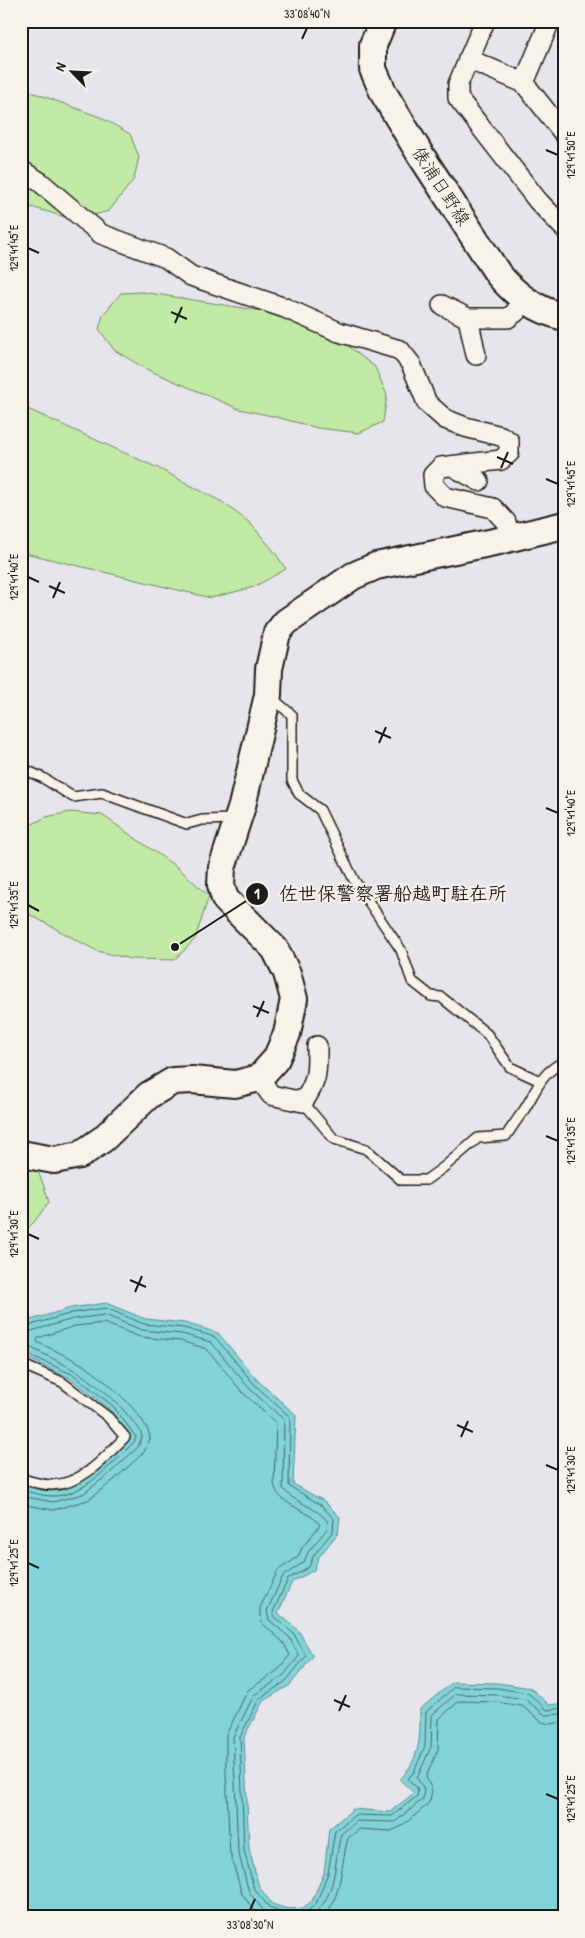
<svg xmlns="http://www.w3.org/2000/svg" width="585" height="1938" viewBox="0 0 585 1938" font-family="'Patrick Hand','Klee One',sans-serif">
  <style>
    .green { fill: #c1eaa5; stroke: #6e8360 }
    .water { fill: #82d4d8; stroke: #598a8d }
    .lines { fill: none; stroke-linecap: round; stroke-linejoin: round }
    .shore { stroke: #456667; stroke-width: 1 }
    .lane-casing { stroke: #1c1c1c; stroke-width: 12 }
    .street-casing { stroke: #1c1c1c; stroke-width: 22 }
    .secondary-casing { stroke: #1c1c1c; stroke-width: 30 }
    .lane { stroke: #f7f3e8; stroke-width: 9 }
    .street { stroke: #f7f3e8; stroke-width: 19 }
    .secondary { stroke: #f7f3e8; stroke-width: 26 }
    .ticks { fill: none; stroke: #1c1c1c; stroke-width: 2 }
    .labels { text-anchor: middle; stroke-width: 4; stroke-linejoin: round; paint-order: stroke }
    .street-label { font-size: 18px; fill: #1c1c1c; stroke: #f7f3e8 }
    .leader { fill: none; stroke: #1c1c1c; stroke-width: 2 }
    .callout-dot { fill: #1c1c1c; stroke: #f7f3e8; stroke-width: 2 }
    .mark-label { font-size: 15px; text-anchor: middle; font-weight: bold; fill: #fff }
    .callout-label { font-size: 19px; text-anchor: middle; font-weight: bold; fill: #1c1c1c; stroke: #f7f3e8; stroke-width: 4; stroke-linejoin: round; paint-order: stroke }
    .neatline { fill: none; stroke: #1c1c1c; stroke-width: 2 }
    .ticks-label { font-size: 12px; text-anchor: middle; fill: #1c1c1c }
  </style>
  <rect width="100%" height="100%" fill="#e7e5ec"/>
  <filter id="ink" filterUnits="userSpaceOnUse"><feTurbulence type="fractalNoise" baseFrequency=".02" numOctaves="2"/><feDisplacementMap in="SourceGraphic" scale="10" xChannelSelector="R" yChannelSelector="G"/><feConvolveMatrix kernelMatrix="1 2 1 2 8 2 1 2 1" color-interpolation-filters="sRGB"/></filter>
  <g filter="url(#ink)">
    <g class="green">
      <polygon points="21,90 32,92 100,117 130,134 139,157 134,179 109,211 75,220 21,204"/>
      <polygon points="143,292 262,311 314,329 343,342 375,367 387,395 383,422 359,433 318,428 272,416 239,409 146,369 114,350 99,329 103,315 121,293"/>
      <polygon points="21,406 158,468 222,502 250,523 273,550 286,569 254,587 211,598 21,552"/>
      <polygon points="70,812 102,815 178,868 209,896 195,939 175,960 131,959 97,951 21,910 21,830 46,817"/>
      <path d="M21 1150C37 1162 43 1183 49 1202L34 1222 21 1235Z"/>
    </g>
    <path class="water" d="M106 1303 145 1319 185 1323 218 1333 257 1380 296 1415 293 1484 324 1501 340 1517 338 1533 318 1558 314 1570 292 1582 278 1613 298 1630 313 1656 290 1685 263 1701 244 1737 249 1849 259 1887 272 1904 288 1909 303 1908 312 1901 324 1873 329 1829 353 1809 390 1812 414 1793 400 1780C421 1756 420 1739 420 1709L453 1682 498 1683 531 1688 549 1705 564 1703V1917H21V1485C31 1487 42 1491 52 1491 83 1491 111 1457 131 1438L110 1410 71 1379 21 1355V1323L71 1308Z"/>
    <g class="lines">
      <g class="shore">
        <polyline points="21,1328 72,1313 106,1308 144,1324 184,1328 215,1337 254,1384 290,1417 289,1486 321,1505 334,1519 333,1531 314,1555 309,1567 288,1579 273,1612 275,1617 294,1634 306,1656 286,1681 259,1699 240,1737 244,1850 254,1889 269,1907 289,1914 305,1913 316,1904 328,1873 335,1831 355,1815 392,1816 417,1796 418,1789 408,1779 414,1772 425,1746 426,1712 454,1687 497,1688 528,1693 547,1710 564,1708"/>
        <path d="M21 1334 73 1319 105 1315 142 1330 182 1334 211 1342 249 1388 284 1420 283 1488C292 1503 316 1505 328 1522L327 1529 308 1552 304 1562 283 1576 267 1611 269 1620 289 1637 299 1656 282 1677 254 1695 233 1737 238 1851 249 1892 264 1911 276 1917"/>
        <path d="M21 1345 27 1346C67 1365 102 1382 130 1418 135 1424 141 1429 142 1437L138 1447 109 1474 83 1494 53 1502 21 1496"/>
        <path d="M21 1351 74 1375 113 1406 136 1437 134 1442C114 1462 83 1497 52 1496 42 1496 31 1492 21 1490"/>
        <path d="M21 1504 53 1510 88 1500 114 1480 144 1452 150 1439C149 1416 99 1374 80 1363 66 1355 51 1349 37 1342L38 1338 75 1326 104 1323 140 1337 181 1341 207 1349 243 1393 276 1423 274 1483C277 1506 308 1508 320 1525L302 1548 298 1557 278 1570 260 1608V1616L262 1623 283 1642 290 1655 277 1671 248 1690 226 1735V1773L230 1853 242 1894 259 1917"/>
        <path d="M310 1917C338 1897 333 1864 341 1834L357 1821 395 1822 423 1799 424 1789 417 1778 431 1747 432 1715 456 1694 497 1695 525 1699 545 1715 564 1714"/>
        <path d="M323 1917C342 1900 341 1861 348 1838L360 1829 391 1831 402 1826 425 1807 430 1801 432 1790 426 1777 438 1749 439 1719 459 1701 496 1702 522 1706 542 1722 550 1724 564 1722"/>
      </g>
      <g class="lane-casing">
        <g id="lane">
          <polyline points="272,698 292,715 292,780 299,794 320,810 354,880 401,950 412,981 431,996 441,997 487,1034 510,1067 540,1081"/>
          <polyline points="21,777 28,771 43,778 73,797 102,793 187,824 202,820 235,819"/>
          <path d="M303 1102 334 1139 366 1149 401 1180H426L444 1167 478 1138 506 1136C512 1127 518 1118 524 1110 537 1090 541 1072 564 1062"/>
          <path d="M21 1364 62 1382 108 1417 125 1437C105 1457 83 1484 52 1485 42 1485 31 1481 21 1479"/>
        </g>
      </g>
      <g class="street-casing">
        <g id="street">
          <polyline points="485,21 458,84 458,98 538,201 564,228"/>
          <polyline points="468,59 524,83 564,134"/>
          <polyline points="524,83 550,21"/>
          <polyline points="21,170 40,182 101,234 166,258 191,276 285,308 339,332 400,350 411,364 427,403 445,419 465,427 501,436 509,441 509,453 501,460 441,467 433,475 434,486 445,497 493,508 506,522 510,538"/>
          <polyline points="442,305 468,318 508,318 516,312 521,297"/>
          <polyline points="468,318 476,355"/>
          <polyline points="452,466 479,481"/>
          <path d="M259 1078 271 1095 303 1102C318 1081 317 1071 317 1046"/>
        </g>
      </g>
      <g class="secondary-casing">
        <g id="secondary">
          <path d="M383 21 373 45V69L384 94 420 154 498 274C516 296 536 310 564 317"/>
          <polyline points="21,1154 54,1160 80,1155 103,1139 149,1095 173,1081 192,1080 235,1084 259,1078 276,1059 287,1034 294,999 287,973 275,949 225,899 221,885 222,868 242,806 268,695 269,669 277,633 286,622 353,576 376,566 499,541 564,525"/>
        </g>
      </g>
      <use href="#lane" class="lane"/>
      <use href="#street" class="street"/>
      <use href="#secondary" class="secondary"/>
    </g>
  </g>
  <path class="ticks" d="M302 39 307 28M546 150 558 155M28 248 39 253M171 312 187 319M175 323 182 307M497 457 513 464M501 468 508 452M546 479 558 484M28 577 39 582M49 586 65 593M53 598 60 582M375 731 391 738M379 743 386 727M546 808 558 813M28 905 39 911M253 1006 269 1013M257 1017 264 1001M546 1136 558 1141M28 1234 39 1239M130 1280 146 1287M135 1292 142 1276M457 1425 473 1432M461 1437 468 1421M546 1465 558 1470M28 1563 39 1568M334 1700 350 1707M339 1711 346 1695M546 1794 558 1799M250 1910 255 1899"/>
  <g class="labels">
    <g class="street-label">
      <text transform="translate(441 186) rotate(57)" y="6">俵浦日野線</text>
    </g>
  </g>
  <path class="leader" d="M175 947L257 894"/>
  <g class="callout-dot">
    <circle cx="175" cy="947" r="5"/>
    <circle cx="257" cy="894" r="12"/>
  </g>
  <g class="mark-label">
    <text x="257" y="899">1</text>
  </g>
  <g class="callout-label">
    <text x="393" y="900">佐世保警察署船越町駐在所</text>
  </g>
  <rect width="585" height="1938" fill="none" stroke="#f7f3e8" stroke-width="55"/>
  <g transform="translate(72 72) rotate(294)" stroke="#f7f3e8" stroke-width="4" paint-order="stroke">
  <path d="M0-4L9 19L0 12L-9 19Z" fill="#1c1c1c"/>
  <text y="-8" font-size="14" font-weight="bold" text-anchor="middle" fill="#1c1c1c">N</text>
  </g>
  <rect x="28" y="28" width="530" height="1882" class="neatline"/>
  <g class="ticks-label">
    <text x="307" y="18">33°08'40"N</text>
    <text transform="translate(571 155) rotate(-90)" y="4">129°41'50"E</text>
    <text transform="translate(14 248) rotate(-90)" y="4">129°41'45"E</text>
    <text transform="translate(571 484) rotate(-90)" y="4">129°41'45"E</text>
    <text transform="translate(14 577) rotate(-90)" y="4">129°41'40"E</text>
    <text transform="translate(571 813) rotate(-90)" y="4">129°41'40"E</text>
    <text transform="translate(14 905) rotate(-90)" y="4">129°41'35"E</text>
    <text transform="translate(571 1141) rotate(-90)" y="4">129°41'35"E</text>
    <text transform="translate(14 1234) rotate(-90)" y="4">129°41'30"E</text>
    <text transform="translate(571 1470) rotate(-90)" y="4">129°41'30"E</text>
    <text transform="translate(14 1563) rotate(-90)" y="4">129°41'25"E</text>
    <text transform="translate(571 1799) rotate(-90)" y="4">129°41'25"E</text>
    <text x="250" y="1929">33°08'30"N</text>
  </g>
</svg>
